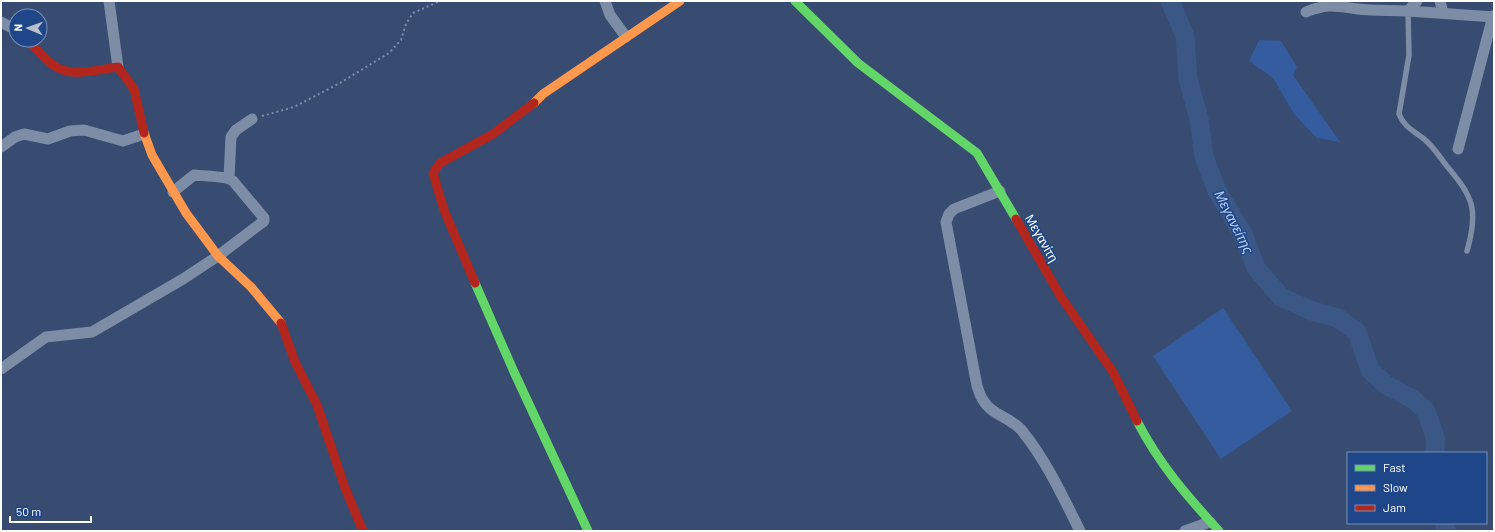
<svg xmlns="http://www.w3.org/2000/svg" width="1495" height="532" viewBox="0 0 1495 532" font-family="Barlow,sans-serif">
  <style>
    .green { fill: #345c9f }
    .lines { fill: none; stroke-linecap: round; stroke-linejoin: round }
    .river { stroke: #3b5786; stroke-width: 19 }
    .path { stroke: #7e8da6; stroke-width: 2; stroke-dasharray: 2 3; stroke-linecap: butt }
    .lane { stroke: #7e8da6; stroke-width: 5.5 }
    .street { stroke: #7e8da6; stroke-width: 11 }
    .fast { stroke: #63d668; stroke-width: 9 }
    .slow { stroke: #ff974d; stroke-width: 9 }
    .jam { stroke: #b3261e; stroke-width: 9 }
    .labels { text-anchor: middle; stroke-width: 3; stroke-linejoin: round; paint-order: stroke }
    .street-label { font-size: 13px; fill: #fff; stroke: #1f4688 }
    .water-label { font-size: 14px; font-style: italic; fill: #b5cdf2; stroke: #1f4688 }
  </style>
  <rect width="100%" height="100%" fill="#374c70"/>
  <g class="green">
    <polygon points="1259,40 1281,41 1297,67 1293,75 1340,142 1317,138 1294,114 1273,78 1249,61"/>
    <polygon points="1223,308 1292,411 1221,459 1153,356"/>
  </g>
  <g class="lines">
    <g class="river">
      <polyline points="1170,1 1185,36 1188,79 1199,119 1204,157 1217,191 1243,234 1256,268 1281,297 1312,311 1338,318 1357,332 1370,370 1386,385 1413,399 1426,411 1436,440 1435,453"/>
      <polyline points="1444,523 1447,531"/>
    </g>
    <polyline class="path" points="262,116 294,107 340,83 389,53 401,40 406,24 413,13 440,1"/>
    <path class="lane" d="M1408 11 1409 55 1399 114C1404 127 1414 131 1424 139 1433 146 1439 156 1446 165 1473 197 1479 209 1467 251"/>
    <g class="street">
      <polyline points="109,1 118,67"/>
      <polyline points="605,1 610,15 626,37"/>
      <polyline points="1417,1 1408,11 1494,17"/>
      <polyline points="1440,1 1443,13"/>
      <path d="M1306 12C1328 3 1336 6 1358 9 1374 11 1391 10 1408 11"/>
      <polyline points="1,22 16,30"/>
      <polyline points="1,147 15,137 24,134 48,139 70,131 84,130 123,141 144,134"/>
      <polyline points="1458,149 1493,16"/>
      <polyline points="229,178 231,137 236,130 252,119"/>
      <path d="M1000 191 954 209 949 214 946 222 977 386C979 391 980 396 983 400 991 415 1013 418 1023 432 1047 462 1063 497 1080 531"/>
      <path d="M1 369 46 337 92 332 183 279 218 256 264 221V218L233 181C227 176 203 176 194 175L173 192"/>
      <polyline points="1185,531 1210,522"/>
    </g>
    <g class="fast">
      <polyline points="795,1 858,63 977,153 1016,219"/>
      <polyline points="475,283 514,372 588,531"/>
      <path d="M1137 421C1159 464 1187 496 1219 531"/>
    </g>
    <g class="slow">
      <polyline points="534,103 543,94 680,1"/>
      <polyline points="144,133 152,155 186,213 218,256 251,287 281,323"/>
    </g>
    <g class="jam">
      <path d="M28 40C37 49 46 62 58 68 75 77 100 69 118 67L134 89 144 133"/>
      <polyline points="1016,219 1061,297 1113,372 1137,421"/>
      <polyline points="475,283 444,210 433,173 440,163 493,134 534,103"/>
      <polyline points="281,323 295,362 317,405 345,488 363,531"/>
    </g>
  </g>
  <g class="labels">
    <g class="street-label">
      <text transform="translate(1042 238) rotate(60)" y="5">Μεγανίτη</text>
    </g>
    <g class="water-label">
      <text transform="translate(1234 222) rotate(63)" y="5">Μεγανείτης</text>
    </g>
  </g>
  <rect width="1495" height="532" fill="none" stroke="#ffffff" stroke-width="4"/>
  <rect x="1347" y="452" width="140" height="72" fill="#1f4688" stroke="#7990b8"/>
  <rect x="1355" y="465" width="20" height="6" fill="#63d668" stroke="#7990b8"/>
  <text x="1383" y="472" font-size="12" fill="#ffffff">Fast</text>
  <rect x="1355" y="485" width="20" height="6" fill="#ff974d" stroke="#7990b8"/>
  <text x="1383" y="492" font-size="12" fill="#ffffff">Slow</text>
  <rect x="1355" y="505" width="20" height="6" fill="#b3261e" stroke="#7990b8"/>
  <text x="1383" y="512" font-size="12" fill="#ffffff">Jam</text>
  <g transform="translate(28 28) rotate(272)"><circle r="19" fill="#1f4688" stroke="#7990b8"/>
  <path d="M0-3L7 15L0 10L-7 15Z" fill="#b9c0cd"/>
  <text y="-6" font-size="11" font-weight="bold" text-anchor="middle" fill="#ffffff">N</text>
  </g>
  <path d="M10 516v6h81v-6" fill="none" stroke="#ffffff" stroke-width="2"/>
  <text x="16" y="516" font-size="12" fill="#ffffff" stroke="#1f4688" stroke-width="3" paint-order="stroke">50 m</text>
</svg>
